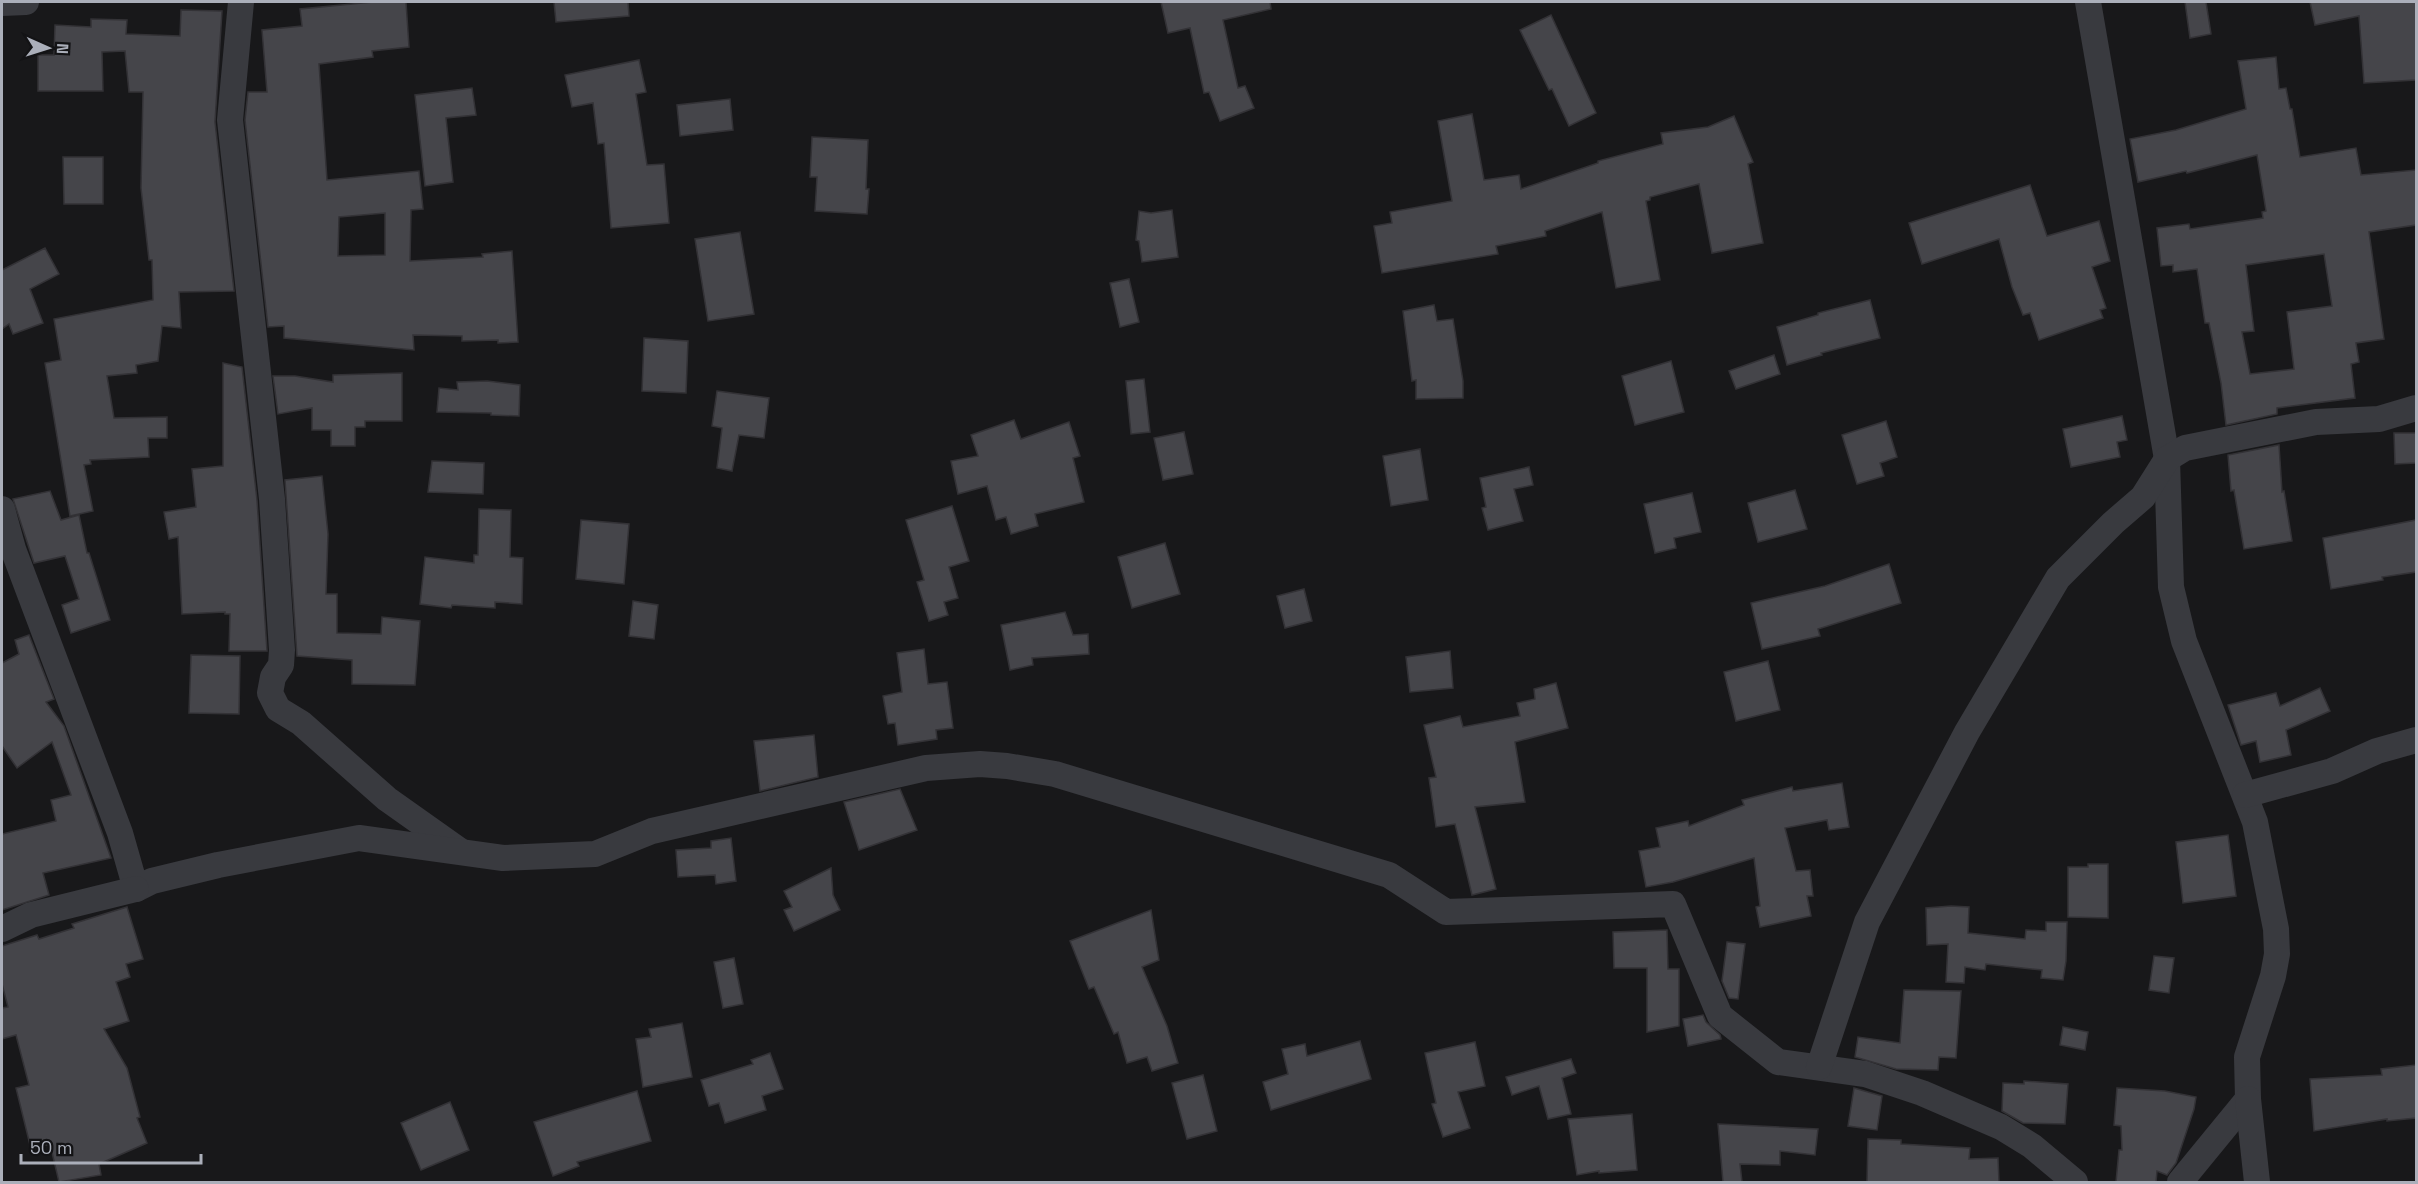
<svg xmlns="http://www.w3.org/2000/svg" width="2418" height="1184" viewBox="0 0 2418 1184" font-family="'Space Grotesk',sans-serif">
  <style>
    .building { fill: #45454a; stroke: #333236; stroke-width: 1.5; fill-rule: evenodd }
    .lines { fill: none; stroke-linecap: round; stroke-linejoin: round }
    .street { stroke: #393a3f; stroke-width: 26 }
  </style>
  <rect width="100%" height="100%" fill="#18181a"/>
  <g class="building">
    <path d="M373 2H406L409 47 372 51 373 57 319 64 327 180 419 171 423 209 411 210 410 261 483 257 482 254 512 251 518 342 498 343V340L462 341V336L413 335 414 350 284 338V326L268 327 245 120 248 92H267L262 30 302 26 300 9ZM385 213V255L338 256 339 217Z"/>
    <polygon points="554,2 628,2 629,16 556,22"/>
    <polygon points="1161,2 1270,2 1271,9 1223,20 1238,88 1245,86 1254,108 1220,121 1209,92 1204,93 1190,28 1168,33"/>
    <polygon points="2185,2 2206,2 2211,34 2190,38"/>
    <polygon points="2310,2 2416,2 2416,80 2364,83 2359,16 2315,25"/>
    <polygon points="181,10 222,11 215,122 234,291 179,292 181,328 162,326 158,361 136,365 137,373 107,376 114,418 167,417 167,438 148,438 149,457 90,460 91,464 84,465 93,511 70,516 45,363 61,360 54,319 153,300 152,260 149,260 141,188 143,92 129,92 125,51 102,52 103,91 38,91 38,55 54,55 55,25 91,27 91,19 127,20 126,34 180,36"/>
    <polygon points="1551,15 1596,113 1569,126 1552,89 1549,90 1520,30"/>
    <path d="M2276 57 2279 89 2286 88 2290 109H2292L2300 157 2356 148 2361 175 2416 170V225L2369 232 2384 339 2356 343 2359 362 2351 364 2355 398 2277 408V414L2226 425 2221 383 2209 323H2205L2197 269 2173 272V265L2161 266 2157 228 2189 224 2190 229 2263 218 2262 212 2266 211 2257 155 2187 173 2186 171 2138 182 2130 139 2176 130 2246 109 2238 61ZM2324 254 2332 306 2287 312 2294 369 2250 374 2242 332 2254 331 2246 265Z"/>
    <polygon points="639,60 646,92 636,94 647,165 664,164 669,223 611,228 604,143 598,144 593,103 572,107 565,75"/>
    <polygon points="472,88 476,115 446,118 453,182 425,186 415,95"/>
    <polygon points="730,99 733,130 680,136 677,105"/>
    <polygon points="1472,114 1484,180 1519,175 1521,189 1598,163 1598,161 1663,144 1661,133 1708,127 1734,116 1753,162 1748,164 1763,243 1712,253 1699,184 1650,197 1650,200 1646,201 1660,280 1616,288 1602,212 1545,231 1546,236 1496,246 1498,254 1382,273 1374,226 1392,223 1390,212 1452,201 1438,121"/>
    <polygon points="812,137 868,140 866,189 869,189 867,214 815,211 817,177 810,177"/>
    <polygon points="63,157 103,157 103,204 64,204"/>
    <polygon points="2030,185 2047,236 2099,221 2110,261 2092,267 2106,308 2100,310 2103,318 2039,340 2030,313 2023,315 2012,287 1999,239 1922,264 1909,223"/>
    <polygon points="1172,210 1178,257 1142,262 1139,241 1136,240 1139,211 1151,213"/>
    <polygon points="740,232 754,314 708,321 695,239"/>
    <polygon points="45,248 59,274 30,289 43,323 13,334 9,324 2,329 2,270"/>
    <polygon points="1129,279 1139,322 1120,327 1110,283"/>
    <polygon points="1870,300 1880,338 1821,353 1822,355 1787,365 1777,327 1818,315 1818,313"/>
    <polygon points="1434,305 1437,321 1453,319 1463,381 1463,398 1416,399 1416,380 1412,381 1403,311"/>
    <polygon points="644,338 688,341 686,393 642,391"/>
    <polygon points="1774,355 1780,374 1736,389 1729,371"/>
    <polygon points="1671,361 1684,412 1635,425 1622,376"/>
    <polygon points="223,363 242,367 257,500 267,651 229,651 230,614 225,614 225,612 182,614 178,537 169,539 164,512 196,507 192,469 223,466"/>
    <polygon points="402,373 402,421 365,421 365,427 355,427 355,446 331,446 331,430 312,430 312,408 278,414 273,376 295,376 333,382 333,375"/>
    <polygon points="1144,379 1150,432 1131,434 1126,381"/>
    <polygon points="487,381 520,385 519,416 491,415 491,413 437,412 439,388 458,390 457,382"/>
    <polygon points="717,391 769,398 764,438 739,435 732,471 717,468 722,428 712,426"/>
    <polygon points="2122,416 2127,440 2117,442 2120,457 2071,467 2063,429"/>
    <polygon points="1014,420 1021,439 1069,422 1080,456 1073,458 1084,502 1035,514 1038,526 1011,534 1006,517 996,520 987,486 958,494 951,461 978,456 971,435"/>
    <polygon points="1886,421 1897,457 1880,463 1884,476 1857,484 1842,435"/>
    <polygon points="1184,432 1193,474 1163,480 1154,438"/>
    <polygon points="2394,433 2416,433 2416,463 2395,464"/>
    <polygon points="2279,445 2282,492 2284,491 2292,541 2244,549 2234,490 2231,491 2228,455"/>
    <polygon points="1420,449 1428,500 1391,506 1383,456"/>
    <polygon points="432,461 484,463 483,494 428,492"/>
    <polygon points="1529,467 1533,485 1514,489 1523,521 1488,530 1482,508 1486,507 1480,478"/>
    <polygon points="322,476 328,534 326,594 337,594 337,633 381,634 382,617 420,621 415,685 352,684 352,660 297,656 285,480"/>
    <polygon points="1795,490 1807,529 1758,542 1748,503"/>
    <polygon points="50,491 61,520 79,515 87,553 89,553 110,620 71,633 62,605 79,599 65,556 34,563 13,499"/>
    <polygon points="1692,493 1701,532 1674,538 1676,548 1655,553 1644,504"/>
    <polygon points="952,506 969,561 949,567 958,598 944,602 948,615 929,621 917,582 924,580 906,520"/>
    <polygon points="479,509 511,510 510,557 523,558 522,604 495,602 495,608 452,605 451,608 420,604 425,557 474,563 474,555 478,555"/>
    <polygon points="581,520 629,524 624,584 576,579"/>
    <polygon points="2416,520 2416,572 2382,577 2383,580 2331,589 2323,538"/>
    <polygon points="1165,543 1180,594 1132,608 1118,557"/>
    <polygon points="1889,564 1901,603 1818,629 1820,636 1762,649 1751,603 1825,586"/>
    <polygon points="1304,589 1312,621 1285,628 1277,596"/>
    <polygon points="633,601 658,605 654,639 629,636"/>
    <polygon points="1065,612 1073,635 1088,634 1089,654 1032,658 1033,665 1010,670 1001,625"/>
    <polygon points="29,635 54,699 46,702 64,726 111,858 43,873 49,895 2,910 2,834 56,821 51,800 71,795 52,742 17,768 2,746 2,663 19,654 15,640"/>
    <polygon points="924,649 928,684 947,682 953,728 936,730 937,739 898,745 895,723 888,724 883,696 902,692 897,653"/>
    <polygon points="1450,651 1453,688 1410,692 1406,657"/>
    <polygon points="191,655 240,656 239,714 189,713"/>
    <polygon points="1768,661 1780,710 1736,721 1724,672"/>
    <polygon points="1556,683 1568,728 1515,742 1525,802 1475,807 1496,889 1472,895 1455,824 1436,827 1429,778 1436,777 1424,725 1460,716 1463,727 1520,716 1517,703 1535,699 1534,689"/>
    <polygon points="2320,688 2330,711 2286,730 2291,755 2260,762 2256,741 2241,745 2228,705 2276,693 2280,706"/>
    <polygon points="814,735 818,777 760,791 754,741"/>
    <polygon points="1842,783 1849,827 1829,830 1827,820 1785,828 1796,871 1810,870 1813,896 1807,896 1811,916 1760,927 1756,907 1760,906 1754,858 1673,882 1646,887 1639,851 1660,847 1656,828 1688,821 1689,826 1744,805 1742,800 1792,787 1793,791"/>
    <polygon points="900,789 917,830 859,850 844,802"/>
    <polygon points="2228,835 2236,896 2183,903 2176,842"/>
    <polygon points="731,838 736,881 716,884 715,875 678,877 676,850 711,848 711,841"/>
    <polygon points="2088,864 2108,864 2108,918 2068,917 2068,867 2088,867"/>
    <polygon points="831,868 833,895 840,910 794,931 784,910 792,907 784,891"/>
    <polygon points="1951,906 1969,907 1968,933 2025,939 2026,930 2046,931 2046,922 2067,922 2066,961 2063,980 2041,978 2042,970 1986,964 1985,970 1965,967 1964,983 1946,982 1948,944 1927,945 1926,908"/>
    <polygon points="127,907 143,959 126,964 130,977 116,982 129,1021 104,1029 127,1068 140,1117 137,1118 147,1143 99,1164 101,1175 59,1182 50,1144 31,1149 16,1088 29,1085 16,1035 2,1039 2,1008 8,1007 2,984 2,946 37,935 39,939 74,928 72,924"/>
    <polygon points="1151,910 1159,960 1142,967 1167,1026 1178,1063 1152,1071 1147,1057 1127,1063 1118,1032 1114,1034 1094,987 1089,989 1070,941"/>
    <polygon points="1667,930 1668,969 1679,969 1679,1026 1647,1032 1647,968 1614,968 1613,932"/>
    <polygon points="1727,942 1745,944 1738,999 1729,998 1722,981"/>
    <polygon points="2154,956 2174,958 2169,993 2149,990"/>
    <polygon points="734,958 743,1004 723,1008 714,962"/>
    <polygon points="1904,990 1961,991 1956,1058 1939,1057 1938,1070 1896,1069 1855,1057 1858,1037 1900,1043"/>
    <polygon points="1703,1015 1706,1022 1720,1035 1721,1039 1688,1046 1683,1019"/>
    <polygon points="682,1023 692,1077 643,1087 636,1039 651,1037 649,1029"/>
    <polygon points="2063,1027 2088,1032 2085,1050 2060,1045"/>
    <polygon points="1360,1041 1371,1079 1271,1110 1263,1082 1288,1074 1282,1049 1305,1044 1307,1056"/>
    <polygon points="1475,1042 1485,1086 1458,1092 1470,1128 1443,1137 1432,1104 1436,1103 1425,1053"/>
    <polygon points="770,1053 783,1089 762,1096 766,1110 725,1123 719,1103 709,1106 701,1080 753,1064 751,1060"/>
    <polygon points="1571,1059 1576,1073 1562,1078 1571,1114 1548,1119 1539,1086 1512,1095 1506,1077"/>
    <polygon points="2416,1065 2416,1118 2387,1121 2387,1119 2314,1131 2310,1079 2382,1075 2381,1069"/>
    <polygon points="1203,1075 1217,1131 1187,1139 1172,1083"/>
    <polygon points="2024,1081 2068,1084 2065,1124 2023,1123 2002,1111 2003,1083 2024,1084"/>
    <polygon points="1854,1088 1882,1096 1877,1130 1848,1126"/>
    <polygon points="2117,1088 2165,1091 2196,1097 2194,1109 2176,1163 2167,1175 2157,1171 2156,1182 2116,1182 2119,1150 2122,1150 2121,1126 2114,1125"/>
    <polygon points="637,1091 651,1141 577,1162 579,1166 553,1176 534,1122"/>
    <polygon points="450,1102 469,1150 421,1170 401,1123"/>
    <polygon points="1632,1114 1637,1170 1599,1173 1599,1171 1577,1175 1568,1119"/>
    <polygon points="1718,1124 1818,1129 1815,1155 1780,1151 1780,1165 1740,1164 1742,1182 1723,1182"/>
    <polygon points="1868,1139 1901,1140 1901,1144 1970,1148 1969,1159 1998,1158 1999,1182 1867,1182"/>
  </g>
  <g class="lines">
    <g class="street">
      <polyline points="241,2 230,120 272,499 282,650 281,665 273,677 270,693 278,709 301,723 387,799 459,850"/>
      <polyline points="2088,2 2167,459 2171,587 2184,641 2255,822 2276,929 2277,954 2273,976 2247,1057 2248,1099 2180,1182"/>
      <polyline points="2,3 26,2"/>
      <polyline points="2,509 13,549 120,833 136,889 152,881 218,865 359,838 503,858 595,854 652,831 926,768 980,764 1007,766 1055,774 1389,875 1446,912 1673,904 1720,1016 1778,1062 1865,1074 1922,1093 2001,1127 2032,1146 2075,1182"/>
      <polyline points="2245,795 2332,771 2377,751 2416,740"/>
      <polyline points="2,929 31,915 136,889"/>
      <polyline points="1819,1067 1867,922 1967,732 2058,578 2113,523 2143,497 2167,459 2185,448 2316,422 2379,419 2416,408"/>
      <polyline points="2248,1099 2257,1182"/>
    </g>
  </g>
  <rect width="2418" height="1184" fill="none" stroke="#abafba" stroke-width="6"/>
  <g transform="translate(48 48) rotate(93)" stroke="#131315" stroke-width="4.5" paint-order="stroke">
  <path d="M0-4.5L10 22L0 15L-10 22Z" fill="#abafba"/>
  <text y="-9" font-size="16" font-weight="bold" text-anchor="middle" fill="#abafba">N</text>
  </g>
  <path d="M21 1154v9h180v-9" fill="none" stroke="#abafba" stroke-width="3"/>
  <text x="30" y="1154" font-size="18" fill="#abafba" stroke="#131315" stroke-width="4.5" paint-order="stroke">50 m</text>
</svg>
